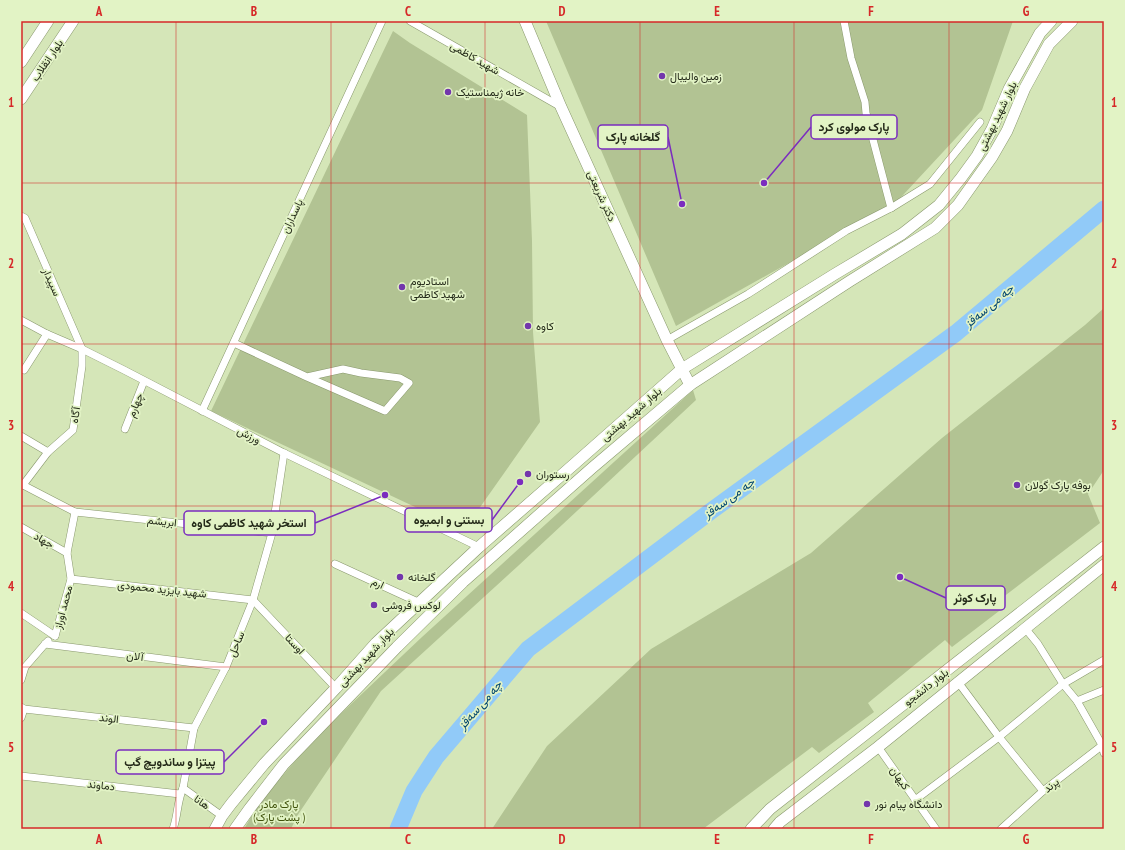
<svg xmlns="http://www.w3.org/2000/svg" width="1125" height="850" viewBox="0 0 1125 850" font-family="'PT Sans Narrow',Vazirmatn,sans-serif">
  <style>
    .green { fill: #b2c393 }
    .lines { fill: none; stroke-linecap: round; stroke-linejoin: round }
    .river { stroke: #91caf8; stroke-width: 17 }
    .street-casing { stroke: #89986d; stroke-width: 8 }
    .secondary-casing { stroke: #89986d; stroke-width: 12 }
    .street { stroke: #fff; stroke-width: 7 }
    .secondary { stroke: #fff; stroke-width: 11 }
    .grid { fill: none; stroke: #d62828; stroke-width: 1; stroke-opacity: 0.55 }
    .poi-dot { fill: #7336ac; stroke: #e2f3c5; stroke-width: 1.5 }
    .labels { text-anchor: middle; stroke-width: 3.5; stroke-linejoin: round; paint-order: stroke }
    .street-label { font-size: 11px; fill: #242a19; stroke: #e2f3c5 }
    .poi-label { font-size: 11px; fill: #242a19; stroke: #e2f3c5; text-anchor: start }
    .park-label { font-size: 11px; fill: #3f510a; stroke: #e2f3c5 }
    .water-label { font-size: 12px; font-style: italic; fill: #00456f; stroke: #e2f3c5 }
    .leader { fill: none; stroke: #7b2cbf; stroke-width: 1.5 }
    .callout-dot { fill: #7b2cbf; stroke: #e2f3c5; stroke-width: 1.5 }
    .callout { fill: #e2f3c5; stroke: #7b2cbf; stroke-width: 1.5 }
    .callout-label { font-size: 12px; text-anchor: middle; font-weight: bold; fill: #242a19 }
    .neatline { fill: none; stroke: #d62828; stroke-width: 1.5 }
    .grid-label { font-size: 13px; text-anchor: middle; font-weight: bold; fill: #d62828 }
  </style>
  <rect width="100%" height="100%" fill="#d5e6b8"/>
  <g class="green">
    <polygon points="546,21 1013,21 982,110 891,208 846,231 676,326"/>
    <polygon points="393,31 410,43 527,115 532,241 533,332 540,422 464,530 211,411"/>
    <polygon points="1104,308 1104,470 1088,494 1100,523 998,601 1003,608 952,647 945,640 868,703 874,712 819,753 812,747 703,829 492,829 547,746 651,649 811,553 942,438 1085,325"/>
    <polygon points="693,390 696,400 518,566 381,691 297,816 291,829 244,829 258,805 311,742 422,637"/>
  </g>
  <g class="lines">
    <polyline class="river" points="398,829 414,791 436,757 528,649 711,511 956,333 1104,209"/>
    <g class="street-casing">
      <g id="street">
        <polyline points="410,21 561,107"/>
        <polyline points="844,21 851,58 865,102 866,113 891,208"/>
        <polyline points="21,216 25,218 82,349 82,366 73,430 48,452 23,485"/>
        <polyline points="21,320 47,334 82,349 124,370 284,453 479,547"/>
        <polyline points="667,340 748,294 846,231 891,208 930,184 980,122"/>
        <polyline points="234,343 307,377 385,411 409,383 400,378 361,373 343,369 307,377"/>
        <polyline points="24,370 47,334"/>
        <polyline points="202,411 382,21"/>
        <polyline points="125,429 144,381"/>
        <polyline points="21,436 48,452"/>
        <polyline points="21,484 75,512 272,533"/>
        <polyline points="21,527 67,553"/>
        <polyline points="335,564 420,603"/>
        <polyline points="71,579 253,600 336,688"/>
        <polyline points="21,613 55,636"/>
        <polyline points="1025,628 1038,644 1063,684 1077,701 1102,745 1104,753"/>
        <polyline points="55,636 71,579 67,553 75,512"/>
        <polyline points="45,644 226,667"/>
        <polyline points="21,680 25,667 45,644 48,641"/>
        <polyline points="958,682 999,737 1043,791"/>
        <polyline points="1077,701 1104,690"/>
        <polyline points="21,707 24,709 21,718"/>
        <polyline points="24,709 194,728"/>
        <polyline points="878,747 936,829"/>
        <polyline points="21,776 180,794"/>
        <polyline points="183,788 222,816"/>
        <polyline points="915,800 999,737 1063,684 1104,660"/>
        <path d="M173 829C178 816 177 801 183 788L194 728 226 667 253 600 272 533 284 453"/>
        <polyline points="1001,829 1043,791 1104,744"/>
      </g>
    </g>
    <g class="secondary-casing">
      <g id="secondary">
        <polyline points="525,21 561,107 667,340 690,385"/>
        <polyline points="21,62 48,21"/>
        <polyline points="21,99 73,21"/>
        <polyline points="215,829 222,816 231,804 264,764 336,688 376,643 479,547 572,466 682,369 835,274 902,234 939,205 961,178 977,156 992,129 1009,89 1040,33 1051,21"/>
        <polyline points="235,829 250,808 284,764 397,647 463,582 592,468 690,385 850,281 935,228 958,205 992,157 1007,131 1025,88 1049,44 1072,21"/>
        <polyline points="751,829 770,809 1104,547"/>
        <polyline points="774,829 780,822 878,747 1104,565"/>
      </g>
    </g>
    <use href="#street" class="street"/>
    <use href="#secondary" class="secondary"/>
  </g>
  <path class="grid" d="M176 21V829M331 21V829M485 21V829M640 21V829M794 21V829M949 21V829M21 183H1104M21 344H1104M21 506H1104M21 667H1104"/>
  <g class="poi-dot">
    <circle cx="662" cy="76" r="4"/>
    <circle cx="448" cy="92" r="4"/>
    <circle cx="402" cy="287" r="4"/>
    <circle cx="528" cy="326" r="4"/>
    <circle cx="528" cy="474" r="4"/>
    <circle cx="1017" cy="485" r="4"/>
    <circle cx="400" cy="577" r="4"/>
    <circle cx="374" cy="605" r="4"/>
    <circle cx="867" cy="804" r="4"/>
  </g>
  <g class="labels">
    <g class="street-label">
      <text transform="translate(475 58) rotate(30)" y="4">شهید کاظمی</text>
      <text transform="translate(47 60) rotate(-56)" y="4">بلوار انقلاب</text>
      <text transform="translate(997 116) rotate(-64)" y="4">بلوار شهید بهشتی</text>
      <text transform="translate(602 196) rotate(66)" y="4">دکتر شریعتی</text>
      <text transform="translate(292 216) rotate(-65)" y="4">پاسداران</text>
      <text transform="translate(52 282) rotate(66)" y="4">سپیدار</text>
      <text transform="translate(135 405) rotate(-68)" y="4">چهارم</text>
      <text transform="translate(631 414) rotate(-41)" y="4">بلوار شهید بهشتی</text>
      <text transform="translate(75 415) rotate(-82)" y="4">آگاه</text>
      <text transform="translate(249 435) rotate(27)" y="4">ورزش</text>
      <text transform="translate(162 521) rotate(6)" y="4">ابریشم</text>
      <text transform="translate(44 540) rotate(30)" y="4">جهاد</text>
      <text transform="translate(378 583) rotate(25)" y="4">ارم</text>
      <text transform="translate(162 589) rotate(6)" y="4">شهید بایزید محمودی</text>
      <text transform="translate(63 607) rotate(-75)" y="4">محمد اوراز</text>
      <text transform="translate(236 644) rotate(-68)" y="4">ساحل</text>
      <text transform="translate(295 644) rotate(47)" y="4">اوستا</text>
      <text transform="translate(135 656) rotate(7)" y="4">آلان</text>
      <text transform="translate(366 657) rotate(-47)" y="4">بلوار شهید بهشتی</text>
      <text transform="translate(926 687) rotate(-38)" y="4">بلوار دانشجو</text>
      <text transform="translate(109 718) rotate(6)" y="4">الوند</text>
      <text transform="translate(900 778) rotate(55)" y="4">کیهان</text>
      <text transform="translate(101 785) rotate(6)" y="4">دماوند</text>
      <text transform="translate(1051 785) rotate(-39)" y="4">پرند</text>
      <text transform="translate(202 802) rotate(36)" y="4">هانا</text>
    </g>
    <g class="poi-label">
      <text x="670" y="80">زمین والیبال</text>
      <text x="456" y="96">خانه ژیمناستیک</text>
      <text x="410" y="285">استادیوم<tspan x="410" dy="13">شهید کاظمی</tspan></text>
      <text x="536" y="330">کاوه</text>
      <text x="536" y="478">رستوران</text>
      <text x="1025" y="489">بوفه پارک گولان</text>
      <text x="408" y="581">گلخانه</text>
      <text x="382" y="609">لوکس فروشی</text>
      <text x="875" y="808">دانشگاه پیام نور</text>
    </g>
    <g class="park-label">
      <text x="279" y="808">پارک مادر<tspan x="279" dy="13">(پشت پارک )</tspan></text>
    </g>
    <g class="water-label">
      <text transform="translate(989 306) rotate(-40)" y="4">چە می سەقز</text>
      <text transform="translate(729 498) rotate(-36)" y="4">چە می سەقز</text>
      <text transform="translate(480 705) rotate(-49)" y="4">چە می سەقز</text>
    </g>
  </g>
  <path class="leader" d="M764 183L811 127M682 204L668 137M520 482L492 520M385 495L315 523M900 577L946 598M264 722L224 762"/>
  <g class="callout-dot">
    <circle cx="764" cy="183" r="4"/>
    <circle cx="682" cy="204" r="4"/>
    <circle cx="520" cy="482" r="4"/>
    <circle cx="385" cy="495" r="4"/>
    <circle cx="900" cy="577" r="4"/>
    <circle cx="264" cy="722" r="4"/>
  </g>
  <g class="callout">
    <rect x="811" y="115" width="86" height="24" rx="4"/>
    <rect x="598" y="125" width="70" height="24" rx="4"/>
    <rect x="405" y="508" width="87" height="24" rx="4"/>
    <rect x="184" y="511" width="131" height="24" rx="4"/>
    <rect x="946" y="586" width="59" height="24" rx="4"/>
    <rect x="116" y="750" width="108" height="24" rx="4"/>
  </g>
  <g class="callout-label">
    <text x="854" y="131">پارک مولوی کرد</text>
    <text x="633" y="141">گلخانه پارک</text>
    <text x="449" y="524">بستنی و ابمیوه</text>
    <text x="249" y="527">استخر شهید کاظمی کاوه</text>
    <text x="975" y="602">پارک کوثر</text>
    <text x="170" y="766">پیتزا و ساندویچ گپ</text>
  </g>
  <rect width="1125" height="850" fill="none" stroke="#e2f3c5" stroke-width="44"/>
  <rect x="22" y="22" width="1081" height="806" class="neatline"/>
  <g class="grid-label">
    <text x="99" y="16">A</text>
    <text x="254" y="16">B</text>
    <text x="408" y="16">C</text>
    <text x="562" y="16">D</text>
    <text x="717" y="16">E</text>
    <text x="871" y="16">F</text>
    <text x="1026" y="16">G</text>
    <text x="11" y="107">1</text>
    <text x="1114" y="107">1</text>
    <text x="11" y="268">2</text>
    <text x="1114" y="268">2</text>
    <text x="11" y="430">3</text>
    <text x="1114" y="430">3</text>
    <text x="11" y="591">4</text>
    <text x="1114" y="591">4</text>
    <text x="11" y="752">5</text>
    <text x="1114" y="752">5</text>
    <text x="99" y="844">A</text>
    <text x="254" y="844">B</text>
    <text x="408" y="844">C</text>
    <text x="562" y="844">D</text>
    <text x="717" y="844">E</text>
    <text x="871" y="844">F</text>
    <text x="1026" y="844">G</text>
  </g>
</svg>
